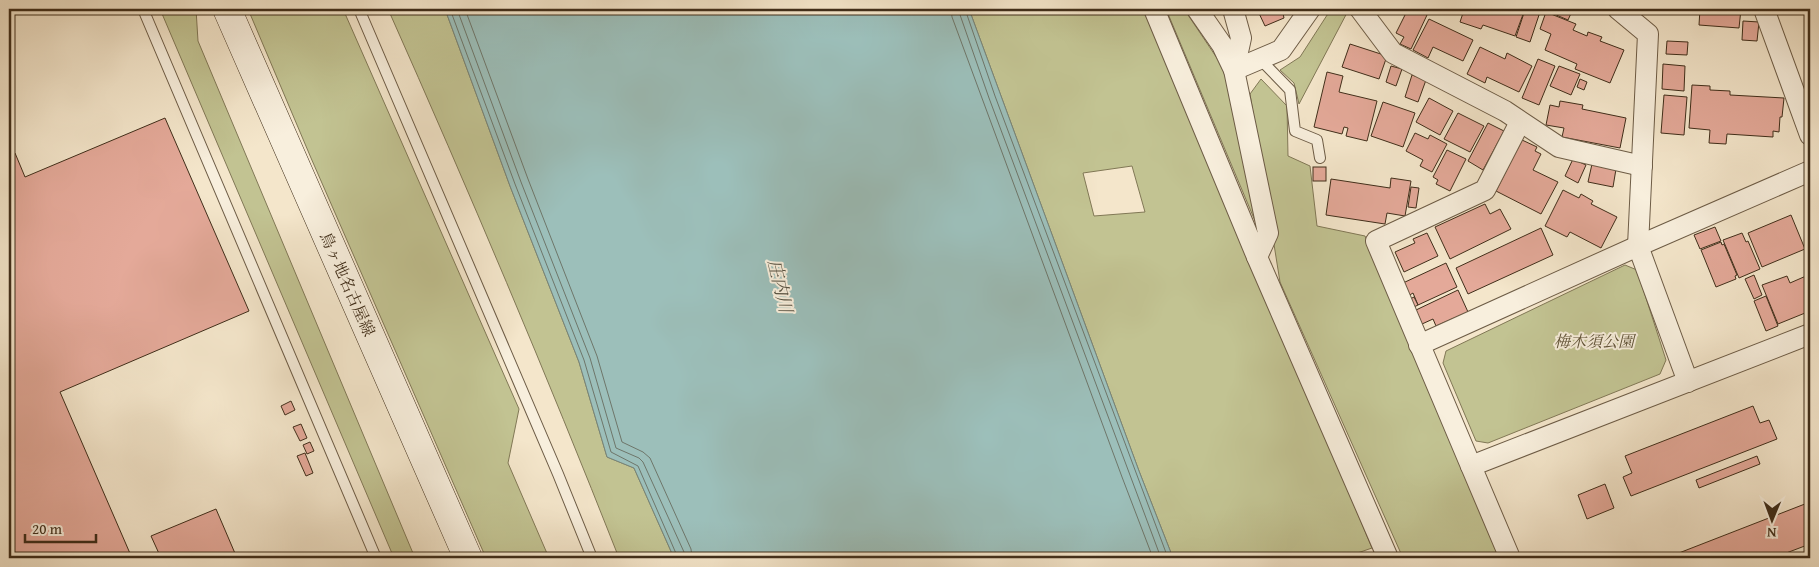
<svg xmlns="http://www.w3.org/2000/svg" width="1819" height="567" viewBox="0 0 1819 567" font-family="'Gentium Book Plus','Noto Serif JP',serif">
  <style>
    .green { fill: #c2c392; stroke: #817856; fill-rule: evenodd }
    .water { fill: #9cbfba; stroke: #77857a }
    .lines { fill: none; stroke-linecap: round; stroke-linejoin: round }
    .shore { stroke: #6e766a; stroke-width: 1 }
    .building { fill: #e4a999; stroke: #402e1a }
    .lane-casing { stroke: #6d5c46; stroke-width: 12 }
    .street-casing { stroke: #6d5c46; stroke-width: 22 }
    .secondary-casing { stroke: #402e1a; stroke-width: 29 }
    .lane { stroke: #f8efdd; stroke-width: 10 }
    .street { stroke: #f8efdd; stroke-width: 20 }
    .secondary { stroke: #f8efdd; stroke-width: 28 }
    .labels { text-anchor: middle; stroke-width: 4; stroke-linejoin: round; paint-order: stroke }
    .street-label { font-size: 16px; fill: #402e1a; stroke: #f8efdd }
    .park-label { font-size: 16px; font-style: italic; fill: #605338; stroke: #f8efdd }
    .water-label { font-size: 18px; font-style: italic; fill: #575242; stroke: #f8efdd }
  </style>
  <rect width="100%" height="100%" fill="#f4e6cb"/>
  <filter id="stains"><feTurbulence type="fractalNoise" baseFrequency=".004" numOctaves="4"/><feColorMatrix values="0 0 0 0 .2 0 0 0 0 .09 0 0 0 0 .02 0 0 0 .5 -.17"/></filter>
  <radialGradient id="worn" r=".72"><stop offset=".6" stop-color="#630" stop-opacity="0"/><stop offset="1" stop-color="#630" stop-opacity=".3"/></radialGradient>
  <g class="green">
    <polygon points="160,9 196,9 198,41 415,558 394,558"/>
    <polygon points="248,9 343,9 519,409 508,463 549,558 486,558 311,158"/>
    <path d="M388 9H445L510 186 579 362 607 457 634 468 674 558H619C546 373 469 191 388 9Z"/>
    <path d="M969 9H1148L1372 548 1343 558H1173L1139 471ZM1132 166 1145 212 1094 216 1083 173Z"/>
    <polygon points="1166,9 1184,9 1229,76 1258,228"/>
    <polygon points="1331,9 1349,9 1299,104 1294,83 1280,70 1300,57"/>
    <polygon points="1261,79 1287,106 1288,156 1310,166 1317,226 1365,236 1500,558 1403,558 1280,282 1250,94"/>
    <polygon points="1625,265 1637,270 1666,360 1660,374 1488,443 1476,441 1443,363 1446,351"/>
  </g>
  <polygon class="water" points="445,9 969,9 1139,471 1173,558 674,558 634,468 607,457 579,362 510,186"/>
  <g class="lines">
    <g class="shore">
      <polyline points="450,9 515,184 584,360 611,452 638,466 678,558"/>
      <polyline points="457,9 521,182 590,358 616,448 639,458 643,462 684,552 685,558"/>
      <polyline points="465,9 528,179 597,356 622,442 643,452 650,458 691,549 692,558"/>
      <polyline points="951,9 952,17 1122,477 1153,558"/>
      <polyline points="958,9 989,98 1161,558"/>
      <polyline points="965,9 995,96 1168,558"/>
    </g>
  </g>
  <g class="building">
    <polygon points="1257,9 1282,9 1284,18 1265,26"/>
    <polygon points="1408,9 1414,9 1427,15 1411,49 1400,44 1404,37 1396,33"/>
    <polygon points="1451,9 1525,9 1515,36 1483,25 1481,29 1460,22 1463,13"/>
    <polygon points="1548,9 1573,9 1568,20 1547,11"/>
    <polygon points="1700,9 1741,9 1739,28 1699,25"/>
    <polygon points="1525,10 1539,15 1530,42 1516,37"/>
    <polygon points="1546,12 1576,24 1573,30 1587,36 1588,32 1602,37 1600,41 1624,50 1610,83 1575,69 1577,64 1545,50 1551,34 1540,29"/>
    <polygon points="1429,19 1473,40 1463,61 1433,47 1428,58 1413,50"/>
    <polygon points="1743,21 1759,22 1757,41 1742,40"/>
    <polygon points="1810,39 1810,53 1806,40"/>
    <polygon points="1667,41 1688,42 1687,55 1666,54"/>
    <polygon points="1350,44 1387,56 1379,79 1342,67"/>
    <polygon points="1480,47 1505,59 1507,53 1532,66 1519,92 1487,77 1485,83 1467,74"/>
    <polygon points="1538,59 1555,66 1539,105 1522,98"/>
    <polygon points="1663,64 1685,66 1684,91 1662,89"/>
    <polygon points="1391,66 1402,69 1396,86 1386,82"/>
    <polygon points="1559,66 1580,74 1571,95 1550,86"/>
    <polygon points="1327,72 1343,76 1339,92 1377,101 1367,141 1346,136 1348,128 1344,127 1342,134 1314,127"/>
    <polygon points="1412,75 1426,80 1418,102 1405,97"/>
    <polygon points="1580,79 1587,82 1584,90 1577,87"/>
    <polygon points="1692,85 1710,86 1710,90 1730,91 1730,95 1784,98 1782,117 1780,117 1779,132 1773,131 1773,137 1727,134 1726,144 1709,143 1710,130 1689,128"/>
    <polygon points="1664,95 1687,97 1684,135 1661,133"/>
    <polygon points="1429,98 1453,111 1440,135 1416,122"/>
    <polygon points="1560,101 1583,105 1582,109 1626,118 1620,148 1562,137 1564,128 1546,125 1550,105 1559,107"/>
    <polygon points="1383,102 1415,113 1403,147 1371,136"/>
    <polygon points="1458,113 1484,126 1470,152 1444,139"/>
    <polygon points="165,118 249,311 60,392 132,558 9,558 9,155 15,153 25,177"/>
    <polygon points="1488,123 1504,131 1483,170 1468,161"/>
    <polygon points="1415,133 1428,139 1430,135 1447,144 1432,172 1420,166 1423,160 1406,151"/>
    <polygon points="1522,140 1537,147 1535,151 1541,154 1533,170 1558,182 1541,214 1496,191"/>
    <polygon points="1447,150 1466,159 1450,191 1436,184 1438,180 1433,177"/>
    <polygon points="1573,159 1586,165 1578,183 1565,176"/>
    <polygon points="1592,164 1616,169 1613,187 1588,182"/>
    <rect x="1313" y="167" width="13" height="14"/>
    <polygon points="1391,178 1411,181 1405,216 1387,213 1385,224 1326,215 1331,179 1390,188"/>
    <polygon points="1411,187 1419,188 1416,208 1408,207"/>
    <polygon points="1563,190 1579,198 1581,194 1593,201 1591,204 1617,217 1601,248 1570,232 1567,237 1545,226"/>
    <polygon points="1485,204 1490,214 1500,209 1511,229 1450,259 1435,227"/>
    <polygon points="1791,215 1805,249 1762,267 1748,233"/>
    <polygon points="1715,227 1721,241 1700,249 1694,235"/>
    <polygon points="1541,228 1553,255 1468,294 1456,268"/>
    <polygon points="1427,233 1438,256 1404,272 1395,252 1415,243 1413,239"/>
    <polygon points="1742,233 1746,242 1748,241 1760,269 1739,278 1723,240"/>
    <polygon points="1721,242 1722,245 1724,244 1737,275 1735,276 1736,279 1716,287 1701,250"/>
    <polygon points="1446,263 1457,287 1418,305 1413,293 1408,296 1403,283"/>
    <polygon points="1754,275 1762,295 1754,299 1745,279"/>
    <polygon points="1787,276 1790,283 1806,276 1810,288 1810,311 1778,324 1762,285"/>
    <polygon points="1458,290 1468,312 1436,326 1433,319 1422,324 1416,310"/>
    <polygon points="1766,296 1778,326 1766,331 1754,301"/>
    <polygon points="1414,297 1418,305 1414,307 1410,299"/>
    <polygon points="291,401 295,410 285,415 281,406"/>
    <polygon points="1753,406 1760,423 1769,420 1777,439 1631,496 1623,477 1632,473 1625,456"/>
    <polygon points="301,424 307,438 300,441 293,427"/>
    <polygon points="310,442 314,451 307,454 303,445"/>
    <polygon points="305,453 313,473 306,476 297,456"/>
    <polygon points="1757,456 1760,464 1699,488 1696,480"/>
    <polygon points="1605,484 1614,508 1587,519 1578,495"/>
    <polygon points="1810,502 1810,544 1773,558 1666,558"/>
    <polygon points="216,509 237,558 161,558 151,536"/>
  </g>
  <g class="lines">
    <g class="lane-casing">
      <g id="lane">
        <polyline points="143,9 376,558"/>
        <polyline points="359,9 558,474 592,558"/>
        <polyline points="1260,59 1290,90 1295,131 1317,140 1320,158"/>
      </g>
    </g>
    <g class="street-casing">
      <g id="street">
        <polyline points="1154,9 1257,257 1388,558"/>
        <polyline points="1197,9 1222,45 1234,70 1281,50 1310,9"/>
        <polyline points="1233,9 1241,38 1234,70 1268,233 1257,257"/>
        <polyline points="1360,9 1393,53 1505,111 1559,147 1642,166"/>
        <polyline points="1618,9 1648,34 1638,246 1688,382"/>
        <polyline points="1764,9 1810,135"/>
        <polyline points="1419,345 1638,246 1810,171"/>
        <polyline points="1471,466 1376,241 1485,190 1520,122"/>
        <polyline points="1510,558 1471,466 1810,334"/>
      </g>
    </g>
    <g class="secondary-casing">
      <polyline id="secondary" points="227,9 468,558"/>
    </g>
    <use href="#lane" class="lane"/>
    <use href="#street" class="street"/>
    <use href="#secondary" class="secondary"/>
  </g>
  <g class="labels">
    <g class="street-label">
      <text transform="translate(348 284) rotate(66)" y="6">鳥ヶ地名古屋線</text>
    </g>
    <g class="park-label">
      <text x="1594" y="347">梅木須公園</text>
    </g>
    <g class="water-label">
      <text transform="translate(780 286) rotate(77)" y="6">庄内川</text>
    </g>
  </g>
  <rect width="1819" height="567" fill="none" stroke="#f4e6cb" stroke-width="30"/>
  <rect x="10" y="10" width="1799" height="547" fill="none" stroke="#402e1a" stroke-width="2.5"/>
  <rect x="15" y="15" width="1789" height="537" fill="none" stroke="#402e1a"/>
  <g transform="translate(1772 520) rotate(181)" stroke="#f8efdd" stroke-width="4" paint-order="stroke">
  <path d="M0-4L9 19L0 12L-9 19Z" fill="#402e1a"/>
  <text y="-8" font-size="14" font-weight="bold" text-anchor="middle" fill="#402e1a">N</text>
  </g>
  <path d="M25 534v8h71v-8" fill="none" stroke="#402e1a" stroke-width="2.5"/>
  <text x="32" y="534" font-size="15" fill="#402e1a" stroke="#f8efdd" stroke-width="4" paint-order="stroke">20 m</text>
  <rect width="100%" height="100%" filter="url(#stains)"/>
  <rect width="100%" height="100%" fill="url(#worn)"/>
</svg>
